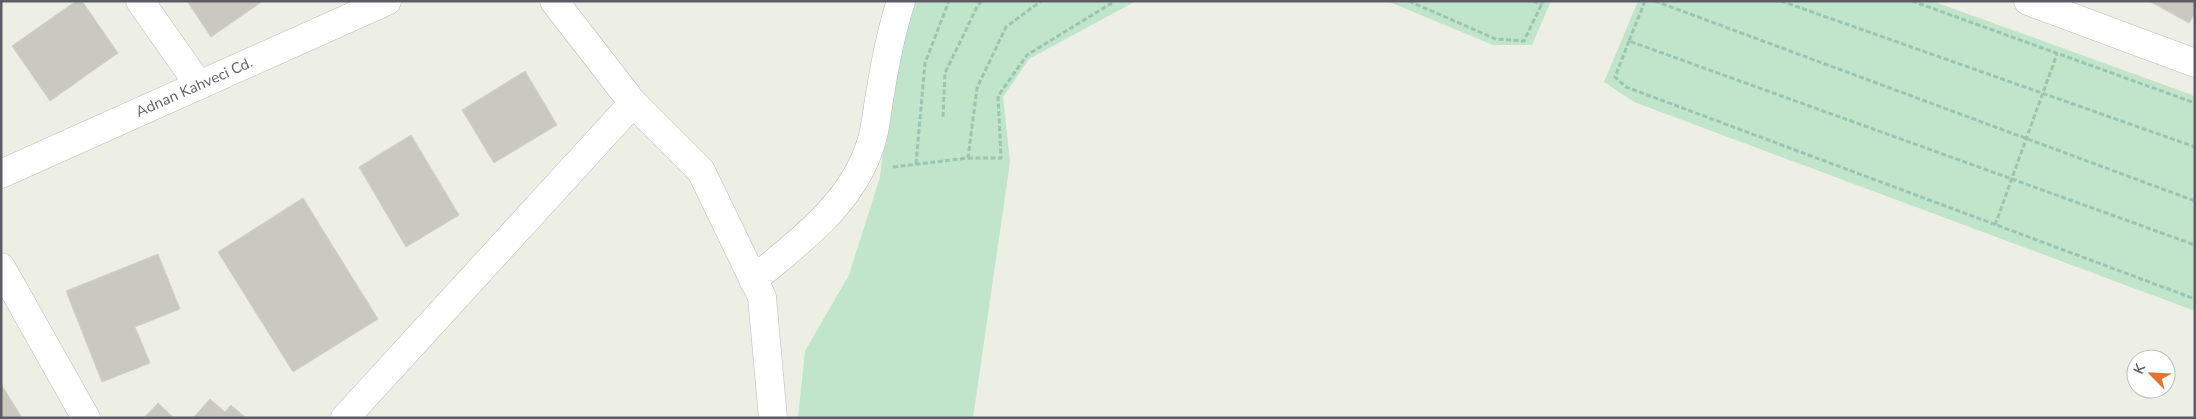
<svg xmlns="http://www.w3.org/2000/svg" width="2196" height="419" viewBox="0 0 2196 419" font-family="'Nunito Sans',sans-serif">
  <style>
    .green { fill: #c1e5cb }
    .building { fill: #c9c9c0; stroke: #d2d2c3 }
    .lines { fill: none; stroke-linecap: round; stroke-linejoin: round }
    .minor-casing { stroke: #b9bac0; stroke-width: 29 }
    .tertiary-casing { stroke: #b9bac0; stroke-width: 29 }
    .path { stroke: #9bc5b3; stroke-width: 3; stroke-dasharray: 5 2.5; stroke-linecap: butt }
    .minor { stroke: #fff; stroke-width: 28 }
    .tertiary { stroke: #fff; stroke-width: 28 }
    .labels { text-anchor: middle; stroke-width: 4; stroke-linejoin: round; paint-order: stroke }
    .street-label { font-size: 15px; fill: #5c5d64; stroke: #fff }
  </style>
  <rect width="100%" height="100%" fill="#edeee4"/>
  <g class="green">
    <polygon points="914,1 1136,1 1029,59 1003,97 1010,162 973,418 798,418 805,351 849,275 880,177 897,34"/>
    <polygon points="1387,1 1551,1 1532,45 1493,45"/>
    <polygon points="1638,1 1932,1 2195,96 2195,311 1634,102 1604,82"/>
  </g>
  <g class="building">
    <polygon points="76,1 82,1 118,53 50,101 12,46"/>
    <polygon points="187,1 263,1 211,37"/>
    <polygon points="2149,1 2195,1 2195,13 2189,23"/>
    <polygon points="525,71 557,125 494,163 462,110"/>
    <polygon points="411,135 459,215 406,247 359,167"/>
    <polygon points="303,198 378,319 293,372 218,252"/>
    <polygon points="158,254 180,309 135,327 150,363 102,382 66,291"/>
    <polygon points="1,384 22,418 1,418"/>
    <polygon points="210,399 225,412 231,405 246,418 193,418"/>
    <polygon points="158,403 174,418 144,418"/>
  </g>
  <g class="lines">
    <g class="minor-casing">
      <g id="minor">
        <polyline points="140,1 199,85"/>
        <polyline points="2028,1 2195,63"/>
        <polyline points="633,103 701,171 762,297 773,418"/>
        <polyline points="1,267 86,418"/>
        <path d="M753 280C799 242 853 203 871 143 876 128 877 110 880 94 885 63 891 32 901 1"/>
        <polyline points="345,418 633,103 554,1"/>
      </g>
    </g>
    <g class="tertiary-casing">
      <polyline id="tertiary" points="1,174 387,1"/>
    </g>
    <g class="path">
      <polyline points="1409,1 1496,39 1524,41 1543,1"/>
      <polyline points="1533,1 1542,5"/>
      <polyline points="1645,1 1629,41 2195,245"/>
      <polyline points="1655,1 2195,201"/>
      <polyline points="1781,1 2195,147"/>
      <polyline points="1912,1 2195,103"/>
      <polyline points="1629,41 1615,77 1626,87 2195,299"/>
      <polyline points="943,117 945,73 978,5 982,1"/>
      <polyline points="968,158 1001,158 998,96 1027,55 1115,1"/>
      <polyline points="916,164 925,63 949,1"/>
      <polyline points="893,167 968,158 977,88 1006,27 1041,1"/>
      <polyline points="1995,225 2057,54"/>
    </g>
    <use href="#minor" class="minor"/>
    <use href="#tertiary" class="tertiary"/>
  </g>
  <g class="labels">
    <g class="street-label">
      <text transform="translate(194 87) rotate(-24)" y="5">Adnan Kahveci Cd.</text>
    </g>
  </g>
  <rect width="2196" height="419" fill="none" stroke="#5c5d64" stroke-width="5"/>
  <g transform="translate(2151 374) rotate(294)"><circle r="24" fill="#ffffff" stroke="#bebec1"/>
  <path d="M0-4L9 19L0 12L-9 19Z" fill="#e37435"/>
  <text y="-8" font-size="14" font-weight="bold" text-anchor="middle" fill="#5c5d64">K</text>
  </g>
</svg>
